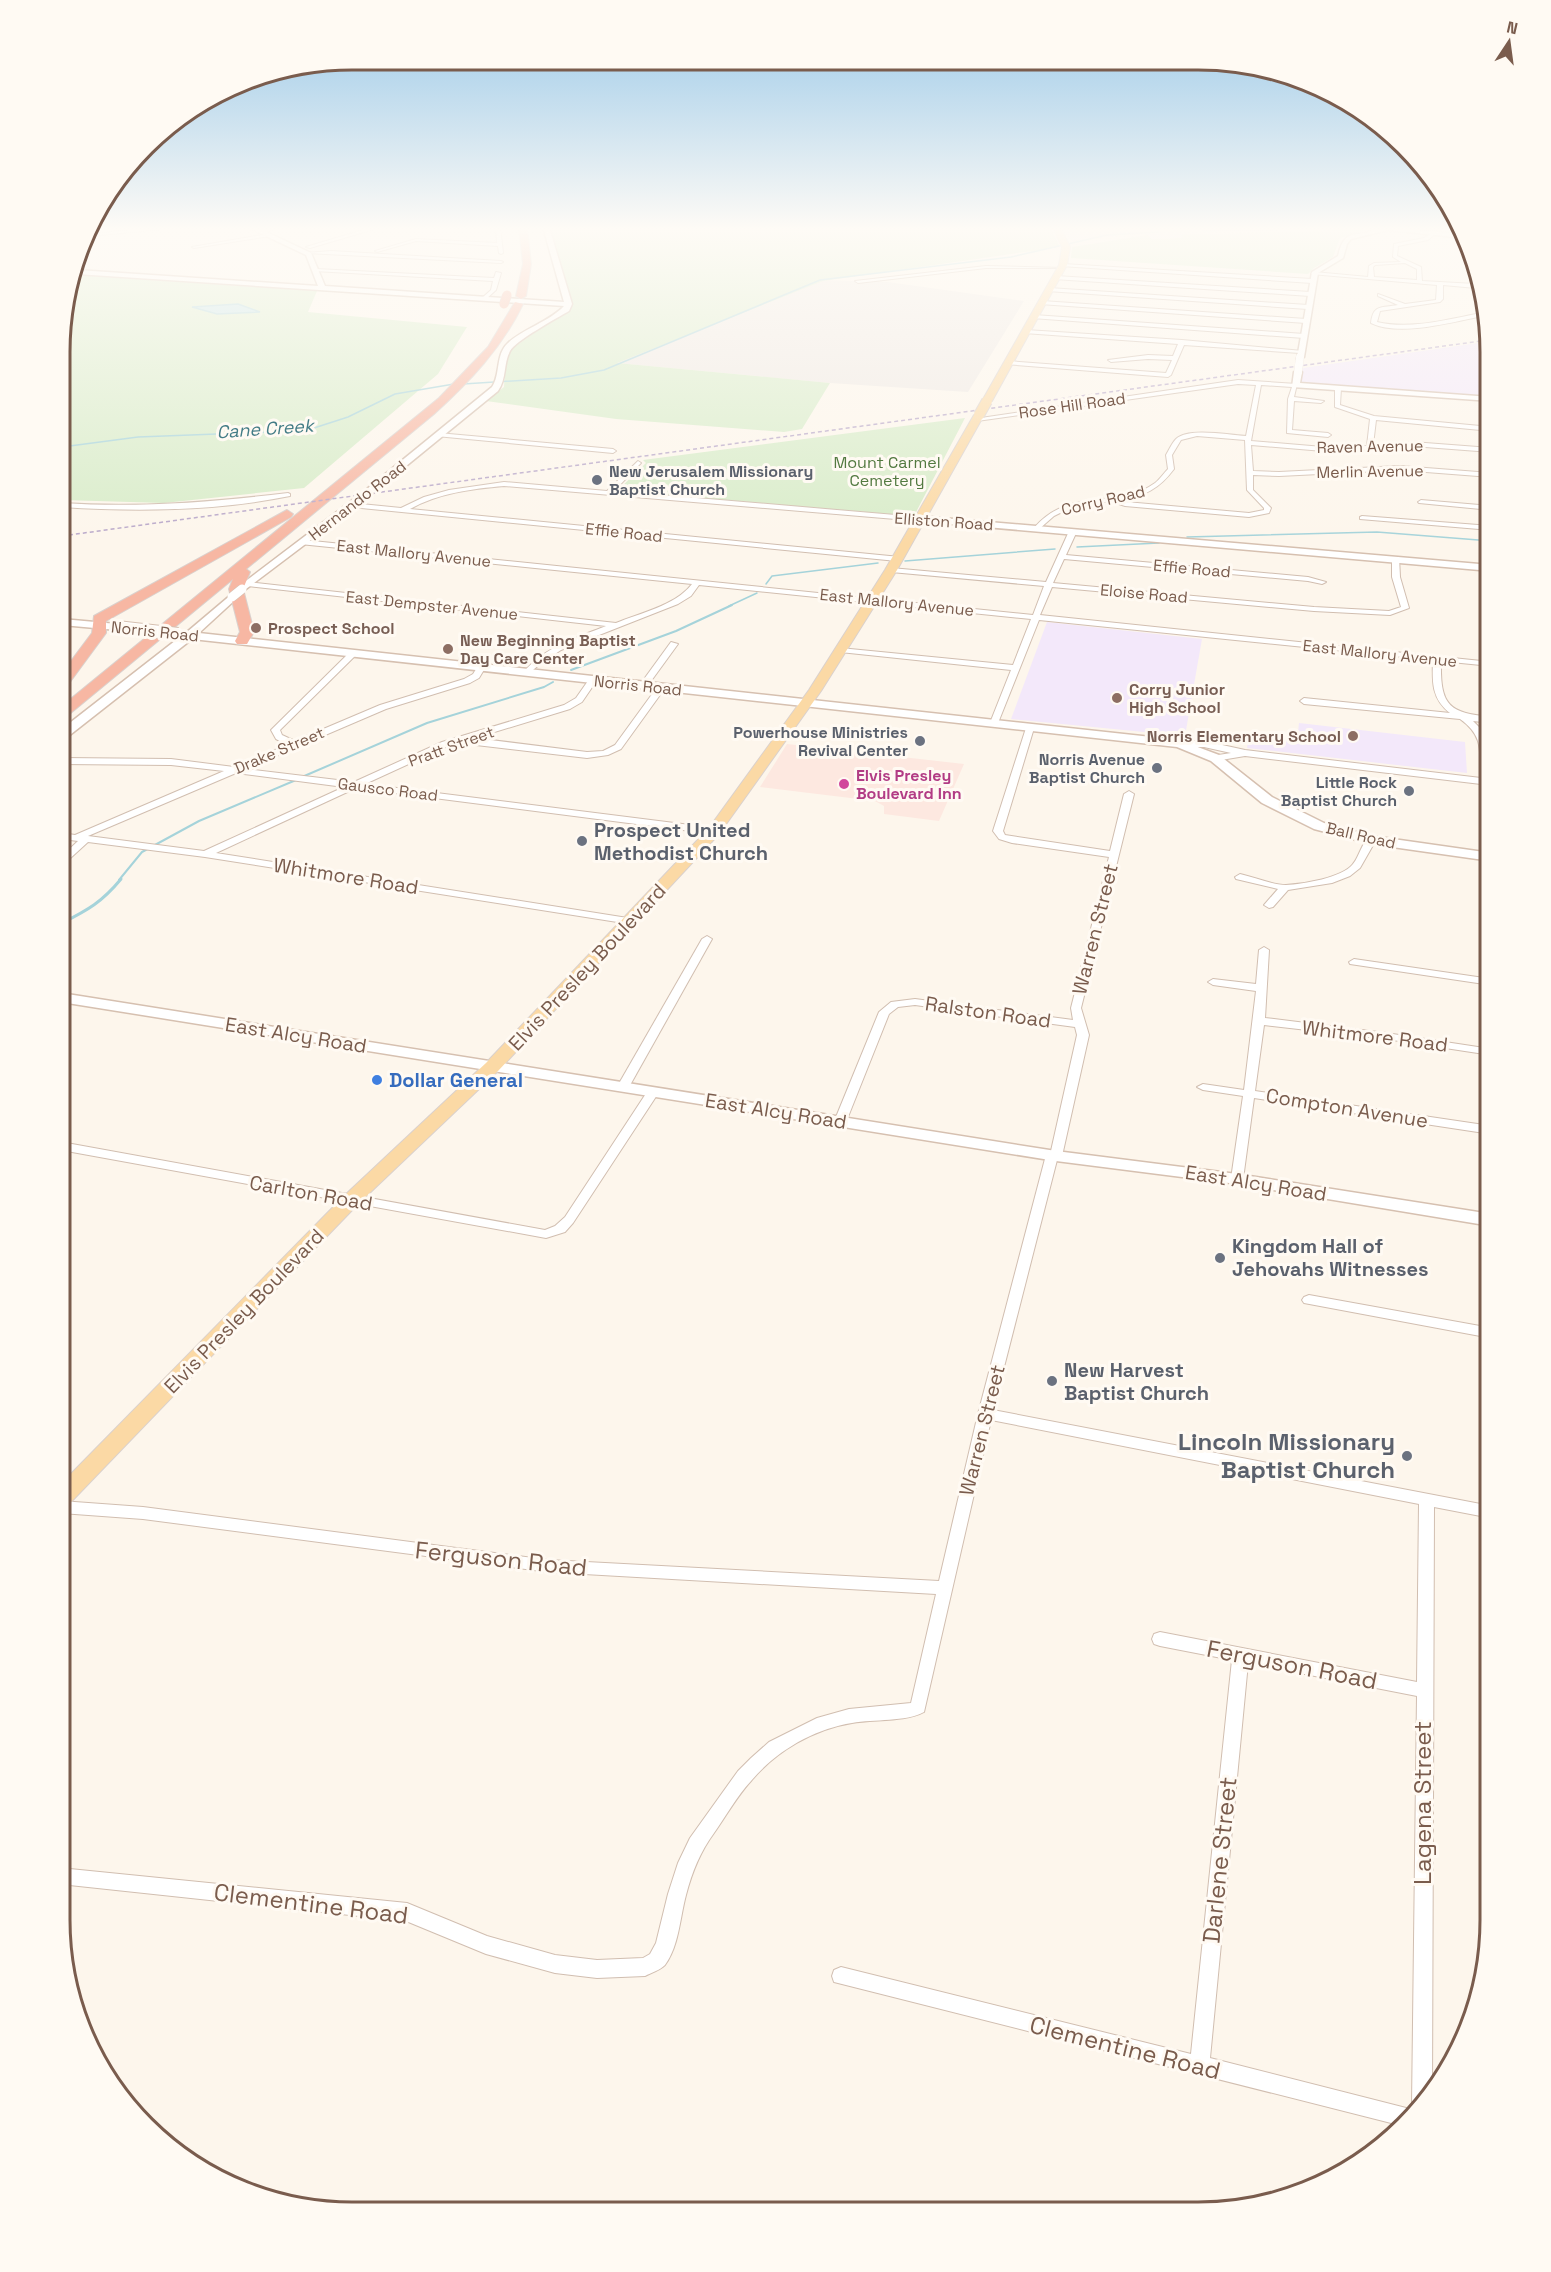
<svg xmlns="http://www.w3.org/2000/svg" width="1551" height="2272" viewBox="0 0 1551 2272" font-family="'Space Grotesk',sans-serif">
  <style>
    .commercial { fill: #fde8e0 }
    .industrial { fill: #efe9e4 }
    .education { fill: #f3e8fa }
    .green { fill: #d8ecc9 }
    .water { fill: #bfe3e8; stroke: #a5d3da; stroke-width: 1.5 }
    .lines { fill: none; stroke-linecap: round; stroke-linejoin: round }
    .stream-far2 { stroke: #a5d3da; stroke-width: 1.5 }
    .stream-far1 { stroke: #a5d3da; stroke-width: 2 }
    .stream { stroke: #a5d3da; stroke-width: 3 }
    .street-casing { stroke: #d1beb0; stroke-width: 2 }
    .secondary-casing { stroke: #d6c0b0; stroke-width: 3 }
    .primary-casing { stroke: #dad1cd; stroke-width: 2 }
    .highway-casing { stroke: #dad1cd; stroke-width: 2 }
    .street { fill: #fff; fill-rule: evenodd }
    .secondary { fill: #fff; fill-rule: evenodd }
    .primary { fill: #fbd9a5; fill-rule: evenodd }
    .highway { fill: #f7b7a3; fill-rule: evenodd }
    .rail { stroke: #b9a8c9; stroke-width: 1.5; stroke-dasharray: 4 3; stroke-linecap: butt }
    .secondary-bridge-far2-casing { stroke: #d6c0b0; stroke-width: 8; stroke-linecap: butt }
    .secondary-bridge-far1-casing { stroke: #d6c0b0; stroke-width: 10; stroke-linecap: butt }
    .secondary-bridge-casing { stroke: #d6c0b0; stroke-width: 14; stroke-linecap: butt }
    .primary-bridge-casing { stroke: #dad1cd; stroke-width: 12; stroke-linecap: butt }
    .highway-bridge-casing { stroke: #dad1cd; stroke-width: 10; stroke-linecap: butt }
    .secondary-bridge-far2 { stroke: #fff; stroke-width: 8 }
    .secondary-bridge-far1 { stroke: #fff; stroke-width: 9 }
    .secondary-bridge { stroke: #fff; stroke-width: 12 }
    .primary-bridge { stroke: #fbd9a5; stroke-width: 10 }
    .highway-bridge { stroke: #f7b7a3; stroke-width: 9 }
    .worship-dot { fill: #6b7280; stroke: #fffaf3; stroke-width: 2 }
    .education-dot { fill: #8d6e63; stroke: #fffaf3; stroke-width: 2 }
    .hotel-dot { fill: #d1479c; stroke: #fffaf3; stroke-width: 2 }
    .shop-dot { fill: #3f7fe0; stroke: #fffaf3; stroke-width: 2 }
    .labels { text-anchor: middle; stroke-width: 6; stroke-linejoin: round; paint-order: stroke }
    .far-street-label { font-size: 16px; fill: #7a5c4d; stroke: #fffaf3 }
    .far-park-label { font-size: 16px; fill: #537a41; stroke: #fffaf3 }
    .far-worship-label { font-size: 16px; font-weight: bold; fill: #5b616d; stroke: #fffaf3; text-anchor: end }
    .far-education-label { font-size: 16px; font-weight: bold; fill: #785e54; stroke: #fffaf3; text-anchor: start }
    .far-hotel-label { font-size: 16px; font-weight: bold; fill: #b23c85; stroke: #fffaf3; text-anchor: start }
    .far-water-label { font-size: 18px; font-style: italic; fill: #437c86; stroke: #fffaf3 }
    .worship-label { font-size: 20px; font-weight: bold; fill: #5b616d; stroke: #fffaf3; text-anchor: start }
    .street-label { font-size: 20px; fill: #7a5c4d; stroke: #fffaf3 }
    .shop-label { font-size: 20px; font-weight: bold; fill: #366cbe; stroke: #fffaf3; text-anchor: start }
    .near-worship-label { font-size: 24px; font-weight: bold; fill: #5b616d; stroke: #fffaf3; text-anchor: end }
    .near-street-label { font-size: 24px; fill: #7a5c4d; stroke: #fffaf3 }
    .rim { fill: none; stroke: #7a5c4d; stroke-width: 3 }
  </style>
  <rect width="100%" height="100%" fill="#fdf6ec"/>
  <polygon class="commercial" points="787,744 964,764 939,821 884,814 884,806 875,801 760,787"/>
  <polygon class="industrial" points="823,280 888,282 1024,301 968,392 830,383 616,363"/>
  <g class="education">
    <polygon points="1062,227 1355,227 1211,230 1213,234 1182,235 1183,238 1152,239 1143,233 1072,241"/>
    <polygon points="1478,343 1484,397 1300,383 1303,368"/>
    <polygon points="1047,622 1202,639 1185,736 1011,719"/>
    <polygon points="1299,723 1465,742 1467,773 1247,748 1249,736 1297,741"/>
  </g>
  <g class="green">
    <polygon points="548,227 1050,227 1060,247 823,281 617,363 830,383 802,429 784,432 616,419 486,401 504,387 506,353 571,307"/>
    <polygon points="1369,229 1340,238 1333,257 1314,268 1308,274 1071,258 1072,247 1147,235 1152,239 1182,238 1181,235"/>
    <polygon points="76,275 317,291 308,312 467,327 438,374 304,488 164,503 62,500 63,314"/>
    <polygon points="965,418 914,516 617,491 646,463 643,460"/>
  </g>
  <polygon class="water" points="238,304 260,312 217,314 192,307"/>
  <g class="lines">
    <g class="stream-far2">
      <polyline points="1407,228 1462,228"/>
      <polyline points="1203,231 1360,228"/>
      <polyline points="463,384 561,378 604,370 820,280 1011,257 1107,235 1158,232"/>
      <polyline points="62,447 138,437 272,432 314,428 348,417 395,394 454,384"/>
      <polyline points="1187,537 1377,532 1491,541"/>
      <polyline points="1077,547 1159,543"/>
      <polyline points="905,561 1055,549"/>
      <polyline points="766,584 772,576 878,563"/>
      <polyline points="729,606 757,593"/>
    </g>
    <g class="stream-far1">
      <polyline points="571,670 676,631 732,605"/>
      <polyline points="302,777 427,723 544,687 553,682"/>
      <polyline points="119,880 142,852 199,821 296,780"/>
    </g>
    <path class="stream" d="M62 923C88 910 102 902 121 879"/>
    <g class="street-casing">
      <g id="street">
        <polygon points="164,227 185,227 89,236 90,234"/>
        <polygon points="275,227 283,227 261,233 259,232"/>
        <polygon points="373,227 381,227 310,248 306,247"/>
        <polygon points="496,227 500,227 503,253 501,254 499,253 498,246 416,241 377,252 375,251 416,239 497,243"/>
        <path d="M1431 233 1435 234 1428 240 1398 246 1397 256 1421 267 1422 281 1475 284 1476 288 1443 285V299L1440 302 1380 311 1377 322C1411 330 1448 319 1482 313L1483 316C1452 322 1400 337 1371 323 1373 304 1382 308 1398 305L1378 296V294L1405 304 1436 300 1437 285 1311 274 1314 272 1368 277 1369 266 1374 263 1401 262 1393 257 1394 244 1424 238ZM1405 263 1417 269V280L1374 277 1373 267 1375 265Z"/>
        <polygon points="268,234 270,236 194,248 192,247"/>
        <polygon points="331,251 501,261 503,262 501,263 306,253"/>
        <polygon points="1063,264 1312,279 1315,281 1312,283 1061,266"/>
        <polygon points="986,266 1063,268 986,268 858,283 855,281"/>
        <polygon points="316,269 494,278 496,272 501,273 496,290 485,300 482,298 491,290 493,281 314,271"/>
        <polygon points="1056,276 1310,292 1313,294 1310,296 1054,279"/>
        <polygon points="1049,288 1308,305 1311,307 1308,309 1047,291"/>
        <polygon points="1042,301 1306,319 1309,321 1306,323 1040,304"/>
        <polygon points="1034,315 1304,334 1307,336 1304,338 1032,318"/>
        <polygon points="1026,330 1182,340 1303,351 1300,353 1184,345 1171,375 1168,377 1005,364 1007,361 1166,373 1172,360 1148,359 1111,362 1108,360 1148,355 1173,356 1178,344 1024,333"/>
        <path d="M1238 380 1297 384 1294 397 1324 401 1321 403 1294 401 1292 430 1328 433 1331 435 1328 437 1287 433 1288 399 1292 387 1261 385 1251 441 1335 448 1367 446 1370 419 1335 407V388L1338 386 1341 388 1340 405 1374 416 1491 427V431L1376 420 1373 445 1412 442 1491 448V452L1412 446 1335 452 1251 445 1253 471 1279 472 1400 466 1491 473V477L1400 470 1279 476 1253 475V490L1271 508 1269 513 1249 517 1125 506 1110 501 1070 508 1054 516 1038 530 1034 528C1071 485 1117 511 1155 483 1160 479 1164 473 1168 469L1166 455C1169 450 1172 443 1176 439 1188 427 1230 435 1246 436L1256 385 1238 384 977 421 974 419ZM1197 436 1245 440 1247 490 1264 508V510L1249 513 1126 502 1120 500C1145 496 1159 489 1174 469L1172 455 1181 440Z"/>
        <polygon points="438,433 613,449 616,451 613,453 436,436 436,434"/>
        <path d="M638 461 641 463 640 464 614 491 919 517 923 519 919 521 504 486C471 489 439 493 410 509L900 557V561H897L351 507 348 505 351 503 401 508 424 497 449 490 504 482 607 491Z"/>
        <path d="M288 493 290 494V496C216 511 137 512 62 507V503C138 508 213 502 288 493Z"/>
        <polygon points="1421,500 1491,506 1491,510 1419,503 1418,502"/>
        <polygon points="1362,516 1491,526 1491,530 1360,519 1360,517"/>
        <path d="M1070 529 1077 531 1066 555 1308 577 1326 582 1322 584 1308 581 1064 559 1053 583 1314 607 1389 611 1401 607 1392 577V559L1399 557 1400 577 1409 608 1390 615 1314 611 1052 587 1040 615 1491 662V666L1441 661C1440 705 1448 713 1491 717V723L1473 721 1484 732 1488 743 1491 779V922L1486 919 1481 784 1245 756 1215 761 1211 758 1212 756 1231 753 1204 747H1179L1175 744 1179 741H1204L1245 750 1481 778C1480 752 1484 736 1460 719L1304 704 1300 701 1304 698 1450 713C1432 699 1432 683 1433 660L1039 620 998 723 994 726 990 723 1011 670 840 652 836 650 840 648 1013 665 1031 619 699 585 691 596 678 604 561 650 540 664 527 675 523 673C544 647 576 638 606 626L248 586 244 584 248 582 616 623C640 613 675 606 692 584L300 544V540H303L1033 615 1044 586 891 572 887 570 891 568 1046 582Z"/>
        <polygon points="671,642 678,644 646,688 640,688 639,686"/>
        <path d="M351 651 358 653 280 730 282 735 295 741 380 705 464 679 473 674 478 666 485 668 479 678 470 683 386 709 246 769 354 782 442 742 564 705 576 698 590 678H593L597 680 582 702 570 709 475 738 587 752 603 751 615 745 658 686 661 685 665 688 621 749 608 755 587 758 476 745 466 740 448 746 365 784 714 828 719 831 714 834 356 788 216 853 634 919 635 921 630 924 205 857 88 842 65 863 62 864V856L78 841 62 839V833L75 835 224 771 171 765 62 764V758L171 759 234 767 287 745 276 739 271 730ZM236 773 344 787 204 851 88 836Z"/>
        <path d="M1030 725 1034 728 1003 831 1005 835 1110 851 1124 794 1129 791 1134 794 1081 1008 1089 1035 1062 1156 1057 1160 993 1410 1491 1506V1518L1434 1507 1432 2093 1403 2126 834 1982 832 1976 834 1970 841 1967 1191 2054 1232 1660 1160 1646 1154 1644 1152 1639 1154 1634 1160 1632 1417 1682 1419 1504 991 1420 924 1712C906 1722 874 1719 852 1723 814 1729 776 1751 751 1781 737 1796 726 1816 714 1833 700 1852 692 1872 686 1895 680 1917 679 1946 665 1965 660 1970 651 1973 645 1976L597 1978 555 1973 486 1954 406 1921 60 1884V1868L407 1903 487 1936 555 1955 597 1960 643 1958 650 1954 656 1943 668 1894 678 1863 690 1838 738 1771 751 1758 769 1742 817 1718 849 1709 911 1703 936 1594 549 1572 143 1519 61 1513V1501L143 1507 549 1560 939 1581 978 1414 1046 1155 1051 1151 1077 1035 1075 1027 915 1005 898 1007 889 1014 846 1122 840 1126 834 1122 879 1012 891 1002 915 999 1073 1020 1071 1008 1109 857 1012 843 999 839 993 831 1026 728ZM1248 1663 1417 1696 1412 2105 1414 2110 1210 2058Z"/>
        <path d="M1371 837 1376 840 1360 868 1350 876 1332 883 1288 890 1273 907 1269 908 1264 905 1278 889 1236 879 1235 877 1240 874C1254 877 1272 885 1286 885 1303 884 1342 878 1353 864 1360 856 1361 842 1371 837Z"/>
        <polygon points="707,936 712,939 629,1087 627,1089 619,1089 617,1087 702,939"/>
        <polygon points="1264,947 1269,950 1265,1018 1386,1033 1491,1049 1491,1055 1386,1039 1264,1025 1255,1091 1491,1126 1491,1134 1254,1098 1243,1179 1237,1183 1233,1182 1231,1179 1243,1096 1203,1090 1197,1087 1203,1084 1244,1090 1256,991 1213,985 1208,982 1213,979 1256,984 1259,950"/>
        <polygon points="1354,959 1491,979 1491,985 1350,964 1349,962"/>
        <polygon points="653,1089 659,1092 573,1223 565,1232 546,1238 61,1150 61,1142 545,1230 555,1226 565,1217 647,1092"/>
        <polygon points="1309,1295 1491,1328 1491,1338 1304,1303 1302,1300 1304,1297"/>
      </g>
    </g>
    <g class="secondary-casing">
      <g id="secondary">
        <path d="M247 227H256L311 253 325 286 564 302 543 227H549L572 304 569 311C557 318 515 341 510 351 503 364 507 378 498 391L373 493 242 592 237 589 238 587 367 489 492 387C501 374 495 355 508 343 524 328 549 322 564 306L76 274 77 270 318 286 306 255Z"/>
        <path d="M1377 227 1463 234 1464 238 1388 230 1351 239 1347 244 1343 258 1318 273 1304 357 1297 359 1312 272 1338 256C1345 223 1362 241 1377 227Z"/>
        <polygon points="1298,370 1302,372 1300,383 1491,397 1491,401 1292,387 1294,372"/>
        <polygon points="919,516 1491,565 1491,571 916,521 914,519"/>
        <polygon points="232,594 236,595 236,599 199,633 1179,740 1219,755 1272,797 1324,823 1372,836 1491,853 1491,861 1371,844 1314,829 1262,803 1211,761 1177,747 192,639 66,738 62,739 62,729 180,637 174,636 174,632 187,632"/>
        <polygon points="62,619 117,624 122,627 117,630 62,625"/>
        <polygon points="61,993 1056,1151 1237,1174 1491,1214 1491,1226 1237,1184 1056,1161 61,1002"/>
      </g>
    </g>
    <g class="primary-casing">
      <g id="primary">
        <polygon points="1053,227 1060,227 1070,247 1067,265 992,401 984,403 982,401 1059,265 1062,247"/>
        <polygon points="979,412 984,415 897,570 821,691 719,834 498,1071 358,1204 69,1504 61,1506 61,1484 344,1196 486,1063 709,828 809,690 885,570 974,415"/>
      </g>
    </g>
    <g class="highway-casing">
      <g id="highway">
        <polygon points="519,227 527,227 531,264 526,296 521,299 516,296 523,264"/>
        <path d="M515 302 523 304C502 348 469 382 434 414L246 569 250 572 243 589 254 632 247 644H237L235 641 240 632 229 589 233 579 67 716 62 717V706L439 398 488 347Z"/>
        <polygon points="287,510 293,514 291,517 106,621 106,633 67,686 62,687 62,673 92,633 94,616"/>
      </g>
    </g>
    <use href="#street" class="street"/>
    <use href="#secondary" class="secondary"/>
    <use href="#primary" class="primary"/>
    <use href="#highway" class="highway"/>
    <polyline class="rail" points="62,536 1488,340"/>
    <g class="secondary-bridge-far2-casing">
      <polyline id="secondary-bridge-far2" points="1298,372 1300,357"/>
    </g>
    <g class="secondary-bridge-far1-casing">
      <polyline id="secondary-bridge-far1" points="232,597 242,589"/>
    </g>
    <g class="secondary-bridge-casing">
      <polyline id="secondary-bridge" points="117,627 178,634"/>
    </g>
    <g class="primary-bridge-casing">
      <polyline id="primary-bridge" points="979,415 987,401"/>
    </g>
    <g class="highway-bridge-casing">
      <polyline id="highway-bridge" points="504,304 507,295"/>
    </g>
    <use href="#secondary-bridge-far2" class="secondary-bridge-far2"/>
    <use href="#secondary-bridge-far1" class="secondary-bridge-far1"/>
    <use href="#secondary-bridge" class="secondary-bridge"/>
    <use href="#primary-bridge" class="primary-bridge"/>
    <use href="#highway-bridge" class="highway-bridge"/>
  </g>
  <linearGradient id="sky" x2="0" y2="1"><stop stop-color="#97c7e8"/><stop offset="0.42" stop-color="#fefbf6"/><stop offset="1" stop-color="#fefbf6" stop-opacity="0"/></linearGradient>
  <rect width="1551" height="545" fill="url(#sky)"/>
  <g class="worship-dot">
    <circle cx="597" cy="480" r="6"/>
    <circle cx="920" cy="741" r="6"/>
    <circle cx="1157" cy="768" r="6"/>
    <circle cx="1409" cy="791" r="6"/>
    <circle cx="582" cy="841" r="6"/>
    <circle cx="1220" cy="1258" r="6"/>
    <circle cx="1052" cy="1381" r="6"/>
    <circle cx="1407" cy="1456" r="6"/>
  </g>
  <g class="education-dot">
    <circle cx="256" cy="628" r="6"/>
    <circle cx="448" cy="649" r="6"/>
    <circle cx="1117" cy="698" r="6"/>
    <circle cx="1353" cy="736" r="6"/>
  </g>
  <circle class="hotel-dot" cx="844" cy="784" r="6"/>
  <circle class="shop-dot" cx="377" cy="1080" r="6"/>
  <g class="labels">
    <g class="far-street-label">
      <text transform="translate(1072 405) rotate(-8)" y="6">Rose Hill Road</text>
      <text transform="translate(1370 446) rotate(-1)" y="6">Raven Avenue</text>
      <text transform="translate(1370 471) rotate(-1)" y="6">Merlin Avenue</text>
      <text transform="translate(357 500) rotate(-38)" y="6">Hernando Road</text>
      <text transform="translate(1103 500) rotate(-13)" y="6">Corry Road</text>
      <text transform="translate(944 521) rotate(4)" y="6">Elliston Road</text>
      <text transform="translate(624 532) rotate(6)" y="6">Effie Road</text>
      <text transform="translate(414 553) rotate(6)" y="6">East Mallory Avenue</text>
      <text transform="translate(1192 568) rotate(5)" y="6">Effie Road</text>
      <text transform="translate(1144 593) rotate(5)" y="6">Eloise Road</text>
      <text transform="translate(897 602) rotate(6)" y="6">East Mallory Avenue</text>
      <text transform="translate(432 605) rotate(6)" y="6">East Dempster Avenue</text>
      <text transform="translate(155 631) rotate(6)" y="6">Norris Road</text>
      <text transform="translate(1380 653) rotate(6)" y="6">East Mallory Avenue</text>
      <text transform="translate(638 685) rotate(6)" y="6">Norris Road</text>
      <text transform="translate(451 746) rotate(-20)" y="6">Pratt Street</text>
      <text transform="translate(279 750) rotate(-23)" y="6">Drake Street</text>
      <text transform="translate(388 789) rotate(7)" y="6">Gausco Road</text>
      <text transform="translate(1361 835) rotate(13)" y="6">Ball Road</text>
    </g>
    <g class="far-park-label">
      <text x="887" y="468">Mount Carmel<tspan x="887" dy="18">Cemetery</tspan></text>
    </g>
    <g class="far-worship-label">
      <text x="609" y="477" text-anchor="start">New Jerusalem Missionary<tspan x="609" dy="18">Baptist Church</tspan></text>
      <text x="908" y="738">Powerhouse Ministries<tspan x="908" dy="18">Revival Center</tspan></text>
      <text x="1145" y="765">Norris Avenue<tspan x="1145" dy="18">Baptist Church</tspan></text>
      <text x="1397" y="788">Little Rock<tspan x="1397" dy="18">Baptist Church</tspan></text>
    </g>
    <g class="far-education-label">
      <text x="268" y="634">Prospect School</text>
      <text x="460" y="646">New Beginning Baptist<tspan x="460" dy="18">Day Care Center</tspan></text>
      <text x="1129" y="695">Corry Junior<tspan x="1129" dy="18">High School</tspan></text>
      <text x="1341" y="742" text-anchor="end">Norris Elementary School</text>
    </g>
    <g class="far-hotel-label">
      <text x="856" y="781">Elvis Presley<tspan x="856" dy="18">Boulevard Inn</tspan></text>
    </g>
    <g class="far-water-label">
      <text transform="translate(265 429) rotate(-4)" y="6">Cane Creek</text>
    </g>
    <g class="worship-label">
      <text x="594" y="837">Prospect United<tspan x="594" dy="23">Methodist Church</tspan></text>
      <text x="1232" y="1253">Kingdom Hall of<tspan x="1232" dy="23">Jehovahs Witnesses</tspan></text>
      <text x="1064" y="1377">New Harvest<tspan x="1064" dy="23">Baptist Church</tspan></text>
    </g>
    <g class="street-label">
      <text transform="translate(346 876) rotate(9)" y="7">Whitmore Road</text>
      <text transform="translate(1095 929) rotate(-76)" y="7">Warren Street</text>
      <text transform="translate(587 967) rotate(-47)" y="7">Elvis Presley Boulevard</text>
      <text transform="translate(988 1012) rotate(8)" y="7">Ralston Road</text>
      <text transform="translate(296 1035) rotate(9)" y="7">East Alcy Road</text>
      <text transform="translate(1375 1036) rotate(7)" y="7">Whitmore Road</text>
      <text transform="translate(1347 1108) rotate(9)" y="7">Compton Avenue</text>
      <text transform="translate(776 1111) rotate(9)" y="7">East Alcy Road</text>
      <text transform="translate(1256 1183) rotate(9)" y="7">East Alcy Road</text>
      <text transform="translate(311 1193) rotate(10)" y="7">Carlton Road</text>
      <text transform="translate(244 1311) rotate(-46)" y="7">Elvis Presley Boulevard</text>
      <text transform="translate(982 1430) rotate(-76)" y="7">Warren Street</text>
    </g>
    <g class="shop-label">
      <text x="389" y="1087">Dollar General</text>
    </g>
    <g class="near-worship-label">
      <text x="1395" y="1450">Lincoln Missionary<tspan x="1395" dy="28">Baptist Church</tspan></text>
    </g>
    <g class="near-street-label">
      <text transform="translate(501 1559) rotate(6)" y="8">Ferguson Road</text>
      <text transform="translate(1292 1665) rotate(11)" y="8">Ferguson Road</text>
      <text transform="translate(1423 1803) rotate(-90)" y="8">Lagena Street</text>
      <text transform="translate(1220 1860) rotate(-84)" y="8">Darlene Street</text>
      <text transform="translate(311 1904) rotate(7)" y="8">Clementine Road</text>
      <text transform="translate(1125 2048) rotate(14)" y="8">Clementine Road</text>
    </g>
  </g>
  <path d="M0 0H1551V2272H0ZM352 70H1198A282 282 0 0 1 1480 352V1920A282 282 0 0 1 1198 2202H352A282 282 0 0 1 70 1920V352A282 282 0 0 1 352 70Z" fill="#fffaf3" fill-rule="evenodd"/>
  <path class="rim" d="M352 70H1198A282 282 0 0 1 1480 352V1920A282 282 0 0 1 1198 2202H352A282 282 0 0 1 70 1920V352A282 282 0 0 1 352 70Z"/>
  <g transform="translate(1509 42) rotate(13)" stroke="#fffaf3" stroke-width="4.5" paint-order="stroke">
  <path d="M0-4.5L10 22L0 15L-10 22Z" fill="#7a5c4d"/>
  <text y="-9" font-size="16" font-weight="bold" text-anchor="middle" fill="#7a5c4d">N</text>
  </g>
</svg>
